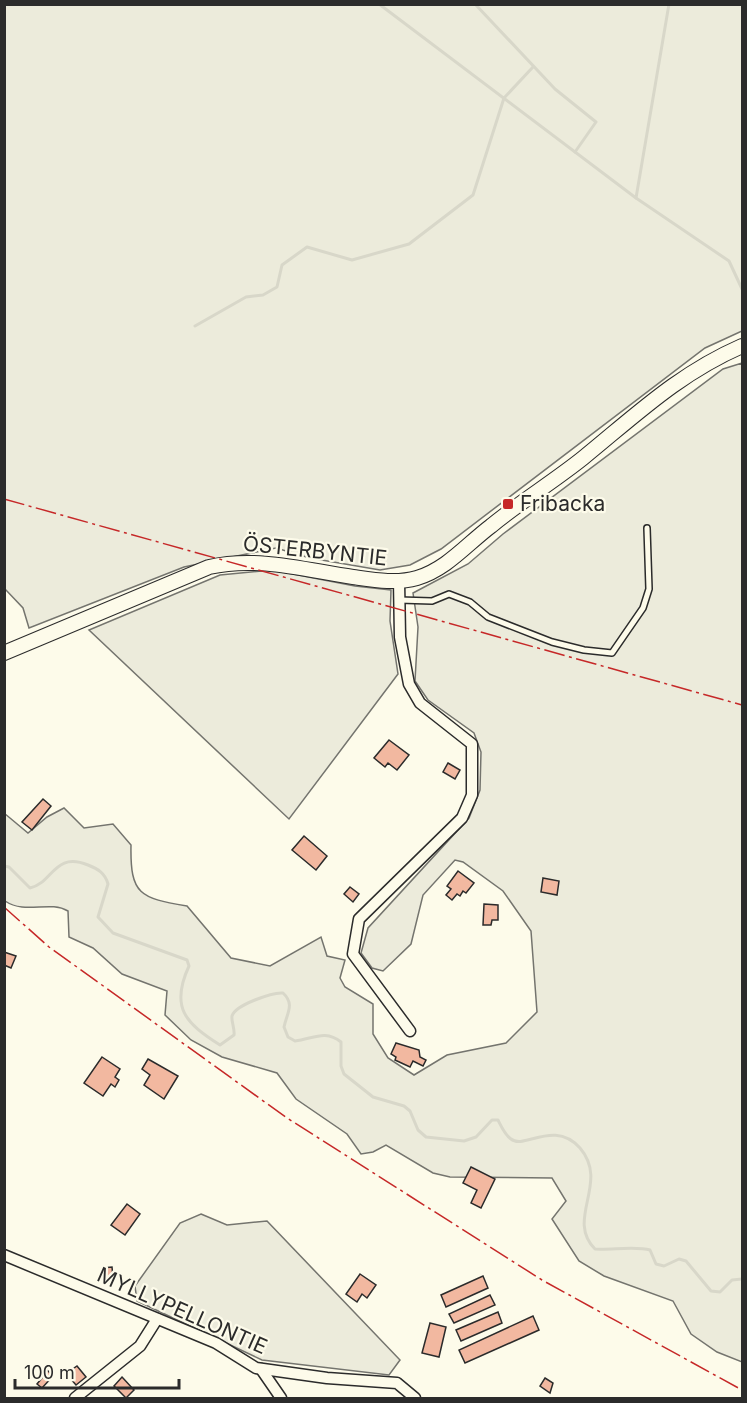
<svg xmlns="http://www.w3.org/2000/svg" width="747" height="1403" viewBox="0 0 747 1403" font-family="Inter,sans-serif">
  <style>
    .green { fill: #ecebdb; stroke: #74746e; stroke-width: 1.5 }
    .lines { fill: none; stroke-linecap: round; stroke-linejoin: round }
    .stream { stroke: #d8d7c9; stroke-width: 3 }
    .building { fill: #f2b8a0; stroke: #2b2b2b; stroke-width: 1.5 }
    .lane-casing { stroke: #2b2b2b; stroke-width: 8 }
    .street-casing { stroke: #2b2b2b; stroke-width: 13 }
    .secondary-casing { stroke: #2b2b2b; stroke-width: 16 }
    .lane { stroke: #fdfbea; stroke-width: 5 }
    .street { stroke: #fdfbea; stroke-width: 10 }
    .secondary { stroke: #fdfbea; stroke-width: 14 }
    .power { stroke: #c62828; stroke-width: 1.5; stroke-dasharray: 21 4.5 3 4.5; stroke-linecap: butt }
    .poi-dot { fill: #c62828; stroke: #fdfbea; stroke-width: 2 }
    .labels { text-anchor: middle; stroke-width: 4.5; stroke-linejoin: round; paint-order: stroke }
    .poi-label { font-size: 21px; fill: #2b2b2b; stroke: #fdfbea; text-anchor: start }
    .street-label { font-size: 21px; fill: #2b2b2b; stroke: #fdfbea }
  </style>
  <rect width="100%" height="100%" fill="#fdfbea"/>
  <g class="green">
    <polygon points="5,5 742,5 742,331 705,348 441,549 410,565 380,570 310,558 276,548 184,567 29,628 23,608 5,589"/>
    <path d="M742 363V1362L717 1352 691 1334 673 1301 604 1276 579 1261 552 1219 566 1201 552 1178 450 1177 433 1173 386 1145 373 1152 361 1154 347 1134 296 1099 277 1073 222 1057 191 1040 165 1015 167 991 122 974 93 948 69 937 68 911C49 900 26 915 5 901L4 813 28 833 47 817 64 808 84 828 113 824 131 845C130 895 140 898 187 906L231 958 270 966 321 937 327 956 345 960 340 978 345 987 373 1004V1034L388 1058 414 1075 447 1055 506 1043 537 1012 531 931 503 891 463 862 455 860 423 895 411 944 383 971 372 968 361 953 368 928 469 818 480 790 481 752 474 733 428 700 415 681 418 627 413 593 468 564 503 534 723 369Z"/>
    <polygon points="272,570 355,586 391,590 390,621 398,674 289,819 89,630 220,575"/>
    <polygon points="201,1214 227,1225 267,1221 400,1360 389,1375 262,1360 137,1301 135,1286 180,1223"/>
  </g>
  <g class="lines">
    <g class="stream">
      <polyline points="379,4 636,198 729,261 742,289"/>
      <polyline points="475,4 555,89 596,122 575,152"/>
      <polyline points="636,198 669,4"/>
      <polyline points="195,326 246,297 263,295 277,287 282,265 307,247 352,260 409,244 473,195 504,98 533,67"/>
      <path d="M4 866 9 867 30 888C53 883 54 851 88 865 98 869 105 873 108 884L98 917 113 933 187 960 189 966C170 1007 185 1023 220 1045L234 1035C235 1029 231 1021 232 1016 235 1005 273 992 283 993 295 1004 287 1013 284 1027L288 1037 295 1041C313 1039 325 1029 341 1042V1066L344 1074 373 1097 404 1106 410 1111 418 1130 426 1137 464 1141 476 1137 492 1120H498C501 1126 505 1135 511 1139 524 1150 554 1119 580 1148 610 1183 565 1219 595 1249 611 1250 637 1246 650 1250L656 1264 664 1266 679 1259 686 1261 711 1291 720 1292 732 1280 742 1279"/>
    </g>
  </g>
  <g class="building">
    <polygon points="389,740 409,755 397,770 388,763 385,767 374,758"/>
    <polygon points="448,763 460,770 455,779 443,772"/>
    <polygon points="43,799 51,806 32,830 22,822"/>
    <polygon points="304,836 327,856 316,870 292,850"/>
    <polygon points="458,871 474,883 466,893 463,891 460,896 457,894 452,900 446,895 451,889 447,886"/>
    <polygon points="543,878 559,881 557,895 541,892"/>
    <polygon points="350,887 359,894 353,902 344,894"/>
    <polygon points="484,904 498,905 498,920 492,920 491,925 483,925"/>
    <polygon points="4,952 16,956 11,968 4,965"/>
    <polygon points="396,1043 419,1050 420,1057 426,1060 423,1066 413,1061 410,1067 395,1060 396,1057 391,1054"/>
    <polygon points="102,1057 120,1069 115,1077 119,1080 115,1087 111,1084 103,1096 84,1083"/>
    <polygon points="148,1059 178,1076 164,1099 144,1085 150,1075 142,1069"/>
    <polygon points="471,1167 495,1179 481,1208 471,1203 477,1190 463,1183"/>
    <polygon points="127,1204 140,1214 125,1235 111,1225"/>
    <polygon points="112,1267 113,1277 104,1278 102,1268"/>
    <polygon points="360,1274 376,1285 367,1298 362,1294 357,1302 346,1294"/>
    <polygon points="483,1276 488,1288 446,1307 441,1295"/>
    <polygon points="490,1295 495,1305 454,1323 449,1314"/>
    <polygon points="498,1312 502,1323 461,1341 456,1330"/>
    <polygon points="533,1316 539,1330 465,1363 459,1350"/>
    <polygon points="430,1323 446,1327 439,1357 422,1353"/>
    <polygon points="77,1366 86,1377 76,1385 70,1378 73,1375 70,1371"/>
    <polygon points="45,1368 53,1376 42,1388 37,1384 42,1378 39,1375"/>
    <polygon points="122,1377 134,1390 126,1398 114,1386"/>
    <polygon points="545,1378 553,1383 550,1393 540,1386"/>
  </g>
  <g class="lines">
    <g class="lane-casing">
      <polyline id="lane" points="399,600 432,601 449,594 470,602 488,617 552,642 584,650 612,653 643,608 649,589 647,528"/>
    </g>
    <g class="street-casing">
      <g id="street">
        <polyline points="399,581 400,637 409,684 420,703 472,744 472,795 462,818 359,919 353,954 410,1031"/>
        <polyline points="4,1255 216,1343 256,1368 327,1378 397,1383 415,1398"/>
        <polyline points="261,1369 281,1398"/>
        <polyline points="75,1398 140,1346 157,1319"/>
      </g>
    </g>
    <g class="secondary-casing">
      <path id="secondary" d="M4 653 209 567C258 556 305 570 353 577 374 580 396 584 417 578 447 569 467 544 491 526 520 502 553 482 583 458 636 415 678 374 742 346"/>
    </g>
    <use href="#lane" class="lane"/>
    <use href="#street" class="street"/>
    <use href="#secondary" class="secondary"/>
    <g class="power">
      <polyline points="4,499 742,705"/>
      <polyline points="4,907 49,947 287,1118 542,1280 742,1390"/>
    </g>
  </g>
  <rect class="poi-dot" x="502" y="498" width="12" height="12" rx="3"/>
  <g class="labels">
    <g class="poi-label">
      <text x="520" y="511">Fribacka</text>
    </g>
    <g class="street-label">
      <text transform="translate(315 551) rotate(6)" y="7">ÖSTERBYNTIE</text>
      <text transform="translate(182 1311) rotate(24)" y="7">MYLLYPELLONTIE</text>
    </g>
  </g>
  <rect width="747" height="1403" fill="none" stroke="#2b2b2b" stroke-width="12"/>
  <path d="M15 1379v9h164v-9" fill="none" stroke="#2b2b2b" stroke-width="3"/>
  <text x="24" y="1379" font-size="18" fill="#2b2b2b" stroke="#fdfbea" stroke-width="4.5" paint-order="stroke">100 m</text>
</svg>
